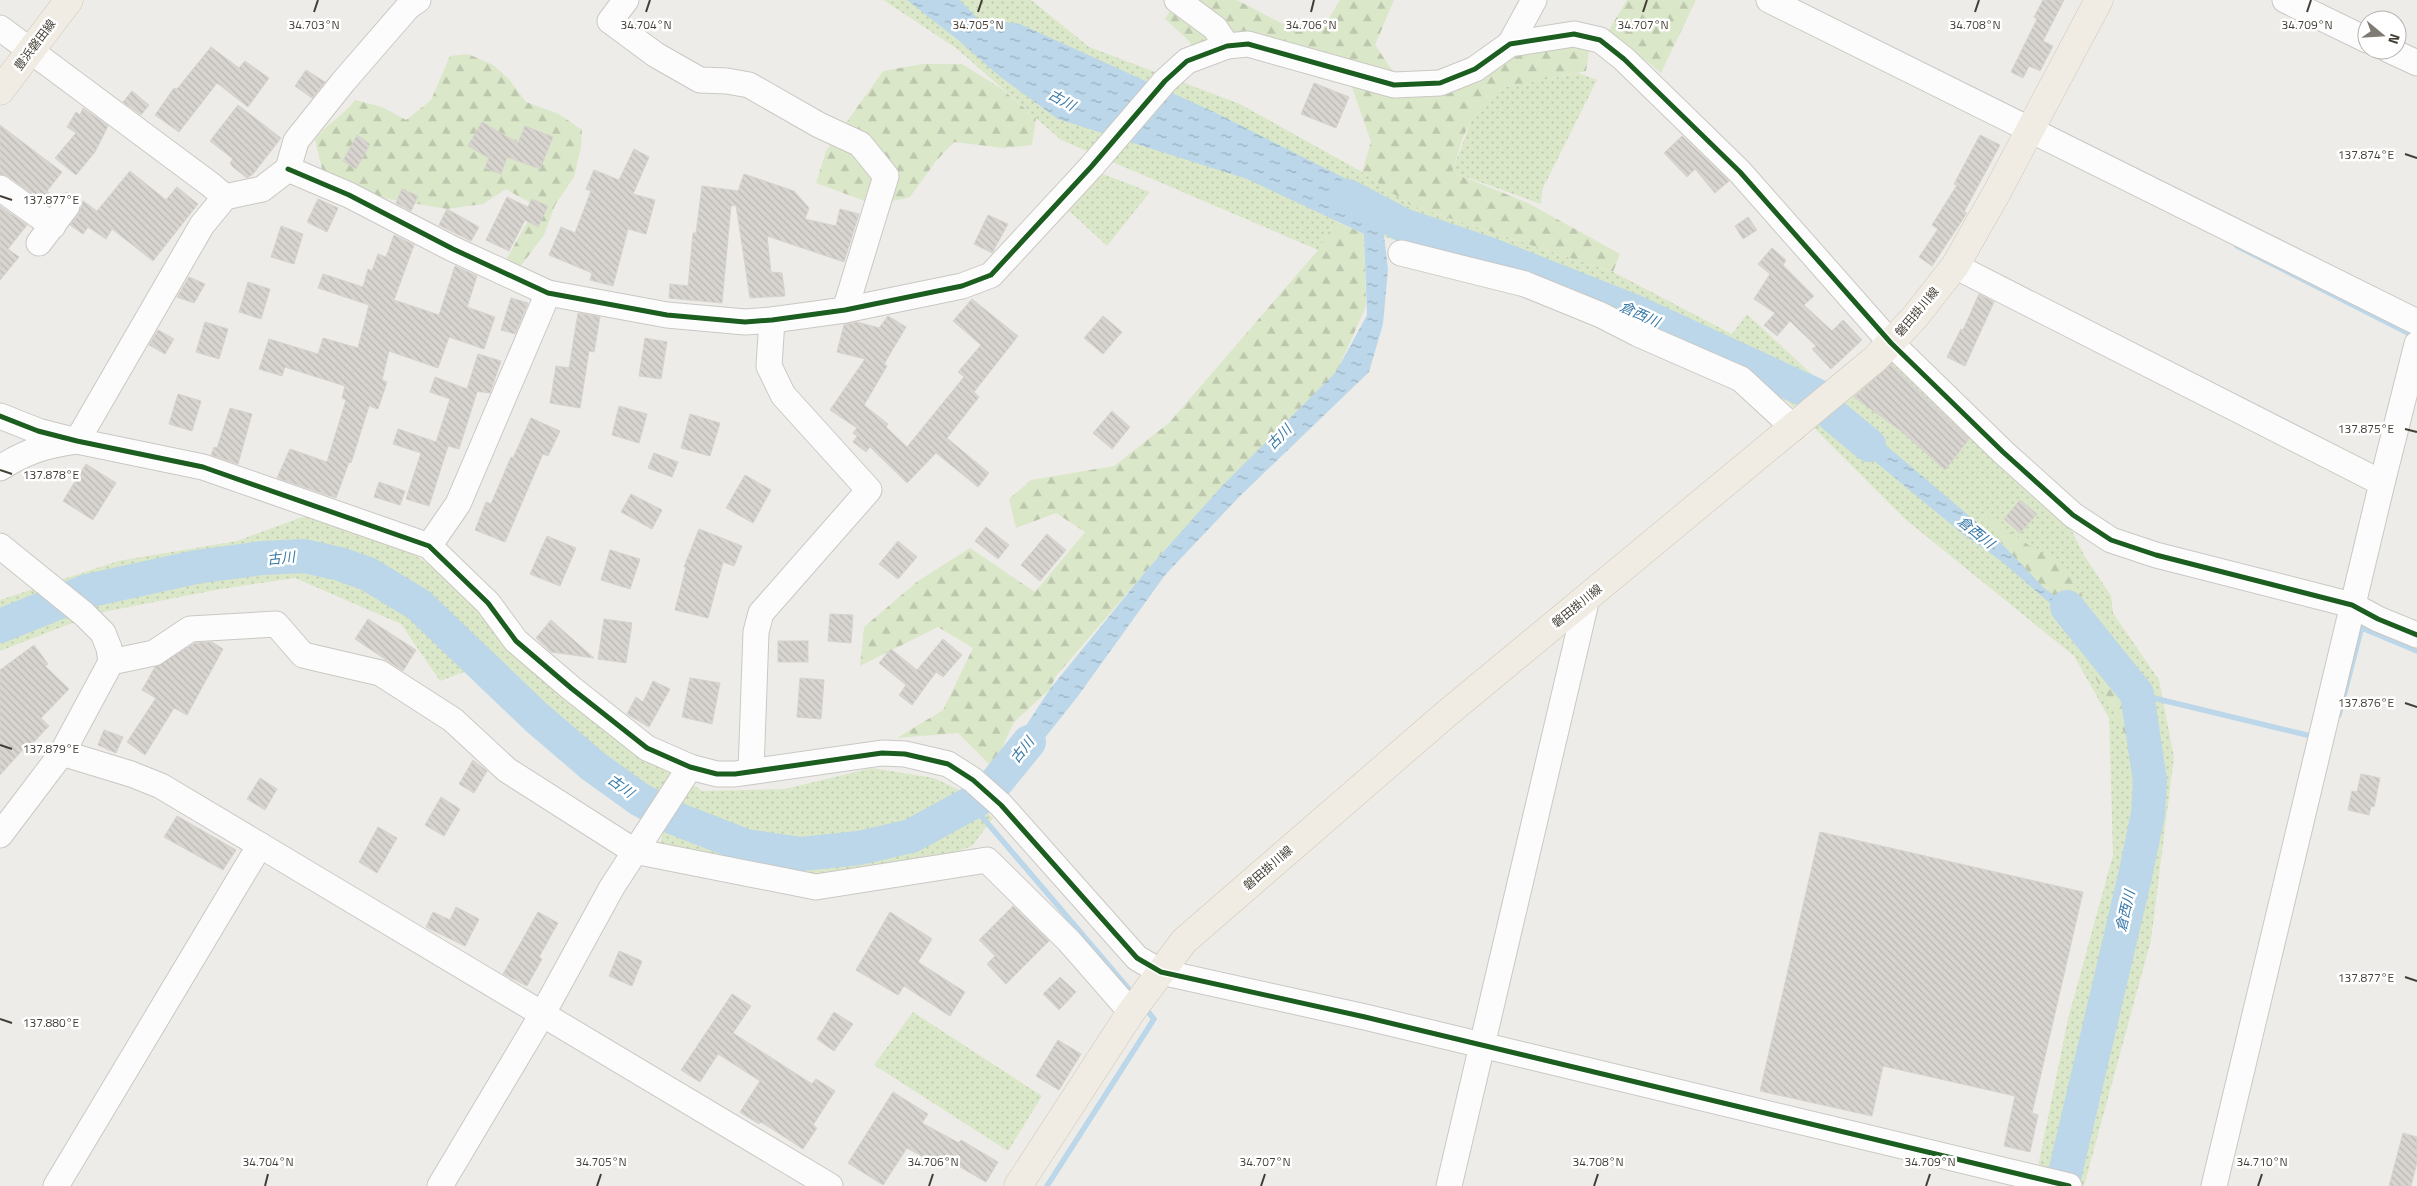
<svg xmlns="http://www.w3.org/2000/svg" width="2417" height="1186" viewBox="0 0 2417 1186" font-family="'Titillium Web','Noto Sans JP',sans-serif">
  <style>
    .grass { fill: url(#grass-dots) }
    .forest { fill: url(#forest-firs) }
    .water { fill: url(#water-ripples) }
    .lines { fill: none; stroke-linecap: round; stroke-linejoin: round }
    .stream { stroke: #bbd7e9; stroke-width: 5.5 }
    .river { stroke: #bbd7e9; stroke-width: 34 }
    .building { fill: url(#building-back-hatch); stroke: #d6d3ce }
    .minor-casing { stroke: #cac8c4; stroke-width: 27 }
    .major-casing { stroke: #cfc8b6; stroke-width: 29 }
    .minor { stroke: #fcfcfc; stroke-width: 25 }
    .major { stroke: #f0ece3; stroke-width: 28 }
    .cycleway-casing { stroke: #fff; stroke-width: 8 }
    .cycleway { stroke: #1b5e20; stroke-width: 5 }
    .ticks { fill: none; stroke: #433e35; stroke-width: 2 }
    .labels { text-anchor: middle; stroke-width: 5; stroke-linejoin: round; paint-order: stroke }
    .street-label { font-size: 12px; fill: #433e35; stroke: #fff }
    .water-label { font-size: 14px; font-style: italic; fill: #3778a7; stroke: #fff }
    .ticks-label { font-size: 12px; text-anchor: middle; fill: #433e35; stroke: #fff; stroke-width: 5; stroke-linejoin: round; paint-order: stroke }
  </style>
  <defs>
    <pattern id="grass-dots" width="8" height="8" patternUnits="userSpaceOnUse" patternTransform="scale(1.25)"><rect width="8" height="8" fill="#dbe7c9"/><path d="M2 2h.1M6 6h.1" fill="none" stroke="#bdc7ad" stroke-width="1.8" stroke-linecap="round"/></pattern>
    <pattern id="forest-firs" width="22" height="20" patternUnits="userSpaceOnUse" patternTransform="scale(1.25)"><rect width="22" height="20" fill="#dbe7c9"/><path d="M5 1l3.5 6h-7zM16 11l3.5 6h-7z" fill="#bdc7ad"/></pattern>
    <pattern id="water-ripples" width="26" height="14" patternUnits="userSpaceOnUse" patternTransform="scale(1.25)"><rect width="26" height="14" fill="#bbd7e9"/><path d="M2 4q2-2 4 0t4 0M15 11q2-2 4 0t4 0" fill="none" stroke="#9ab0be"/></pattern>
    <pattern id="building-back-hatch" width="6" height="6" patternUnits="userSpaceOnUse" patternTransform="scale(1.25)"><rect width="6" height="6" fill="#d8d5d0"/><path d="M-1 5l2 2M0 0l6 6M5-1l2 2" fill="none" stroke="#bbb8b3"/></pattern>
  </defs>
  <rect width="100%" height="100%" fill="#eeece8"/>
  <g class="grass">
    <polygon points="883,0 1031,0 1089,47 1240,104 1362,172 1410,205 1613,272 1732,334 1747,314 1833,394 1891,343 2057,501 2084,555 2111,596 2113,613 2159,680 2174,757 2151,940 2084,1186 2034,1186 2068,1019 2113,855 2109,718 2074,656 1905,519 1788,402 1722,364 1448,257 1335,221 1318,250 1061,140 956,48"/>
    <polygon points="1578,73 1597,80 1542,190 1541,204 1452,172 1474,113 1506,87"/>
    <polygon points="1095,171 1150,192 1107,246 1066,208"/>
    <polygon points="321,510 374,529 459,584 640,748 702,791 785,789 872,768 934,778 966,793 993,818 972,846 892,876 823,883 659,852 664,824 637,806 469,670 440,681 401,624 295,578 221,589 98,613 0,651 0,600 118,561 237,541"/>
    <polygon points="913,1012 1042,1096 1008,1151 874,1065"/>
  </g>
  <g class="forest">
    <polygon points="1177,0 1237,0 1289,27 1322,29 1340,0 1394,0 1375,45 1411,98 1453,84 1523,51 1559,45 1590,46 1586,71 1506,87 1475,113 1463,137 1452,172 1528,203 1620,254 1613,272 1410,205 1362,172 1371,142 1352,87 1315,62 1194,51 1189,41 1165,19"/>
    <path d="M1627 0H1696L1661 73C1644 58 1625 47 1609 30Z"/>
    <path d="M468 54 493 65 508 78 526 102 559 114 582 130 581 147 574 177 555 205 544 235 520 267 500 271 536 206 506 189 483 204 447 209 365 195 324 177 315 140C326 124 343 116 355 100L382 107 406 120 431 100 450 56Z"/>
    <polygon points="922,64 962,64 1002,89 1036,118 1032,145 1004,148 954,142 936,161 910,197 876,205 816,183 826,151 883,71"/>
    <polygon points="1335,221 1364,234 1366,306 1332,383 1167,547 1056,676 1050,689 1014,722 993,768 958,733 897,738 943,710 973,648 938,627 860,666 864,627 918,581 970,548 1035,592 1085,532 1056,513 1016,528 1009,499 1031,480 1114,466 1169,423 1318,250"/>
    <polygon points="1982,513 2030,546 2061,563 2088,604 2102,616 2120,651 2135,691 2152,704 2160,780 2143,890 2127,940 2124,973 2073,1186 2047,1186 2135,808 2127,738 2109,703 2088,664"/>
  </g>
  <g class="water">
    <polygon points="907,0 960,0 978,19 1020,24 1216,113 1356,184 1393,211 1383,227 1388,269 1383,324 1369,372 1239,497 1165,575 1078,696 1006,787 995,773 1050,689 1146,571 1223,485 1336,372 1367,315 1364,234 1247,179 1058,119 998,75 957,39"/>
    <polygon points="1841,407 2001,543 2044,588 2089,620 2096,643 2000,560 1964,535 1827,422"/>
  </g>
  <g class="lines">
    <g class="stream">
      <polyline points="2237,246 2416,337"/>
      <polyline points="2362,628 2417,651"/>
      <polyline points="2137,694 2315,737"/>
      <polyline points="2339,715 2364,618"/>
      <polyline points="972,805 1134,995"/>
      <polyline points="1047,1186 1154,1019 1145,1008"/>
    </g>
    <g class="river">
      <polyline points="1348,196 1403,225 1489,254 1631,310 1818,396 1834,416 1869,445"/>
      <polyline points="0,626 87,591 196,567 262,558 304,556 340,564 368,574 419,605 536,717 593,766 639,799 674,818 746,846 801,854 859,848 911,836 986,795 1029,742"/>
      <polyline points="2062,1186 2135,876 2148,814 2150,781 2137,694 2067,607"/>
    </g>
  </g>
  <g class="building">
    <polygon points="2043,0 2064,0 2043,41 2053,46 2040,71 2029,66 2023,78 2011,72 2037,19 2034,17"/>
    <polygon points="211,47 239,68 245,61 269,78 248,107 217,83 179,132 155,115 174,88 177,89"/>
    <polygon points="306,70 325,82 312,98 295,86"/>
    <polygon points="1314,83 1349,97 1336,128 1301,114"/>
    <polygon points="132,91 149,105 141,115 123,102"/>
    <polygon points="238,105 281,138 253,174 247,178 233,167 230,163 233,159 210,141"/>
    <polygon points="83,108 108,126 95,152 76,175 55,158 76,133 67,127 76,112 80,115"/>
    <polygon points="482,122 518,143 525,126 553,137 540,169 507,157 501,174 485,168 489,158 468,146"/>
    <polygon points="0,125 62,172 47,191 55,198 49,206 8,176 0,174"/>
    <polygon points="357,135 370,144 356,169 343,161"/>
    <polygon points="1980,135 2000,145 1964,212 1967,213 1932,266 1919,257 1938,229 1932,225 1957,185 1954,184"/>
    <polygon points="1682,136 1729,181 1715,193 1695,169 1687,177 1664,153"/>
    <polygon points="634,149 649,157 633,194 655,200 646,234 628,229 613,286 590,280 592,273 549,255 561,227 575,233 591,191 586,189 594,170 619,180"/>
    <polygon points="130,171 166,200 177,187 198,204 153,261 112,229 106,239 88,227 83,234 70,225 79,214 83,201 97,211"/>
    <polygon points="744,174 794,191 809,208 805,219 836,226 840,209 859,214 844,262 767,236 771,272 782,273 785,296 750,298 736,205 731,206 722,303 669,298 670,284 688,286 693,233 696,233 702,186 738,191"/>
    <polygon points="402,189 418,196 411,211 396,203"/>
    <polygon points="507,197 528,207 532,199 548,206 538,227 525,220 509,251 486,240"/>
    <polygon points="318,199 338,208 327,232 307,222"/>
    <polygon points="0,206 27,225 8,249 19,257 0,280"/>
    <polygon points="447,209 479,227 471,241 439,225"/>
    <polygon points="988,215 1008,224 992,253 974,244"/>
    <polygon points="1748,217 1757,230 1743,239 1735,226"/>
    <polygon points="281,226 303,234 294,264 271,257"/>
    <polygon points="394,235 414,245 394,300 439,315 455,266 477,276 467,307 495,317 484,349 449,337 438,368 389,351 382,380 387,382 378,409 369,406 351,463 349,462 336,498 277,478 290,449 327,462 346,400 342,398 345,386 285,367 282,376 259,369 269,339 318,354 323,338 358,348 369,305 318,288 323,274 363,287 368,269 372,271 378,254 386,257"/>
    <polygon points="1772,248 1786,260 1783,265 1814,296 1804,305 1832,331 1843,320 1862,340 1831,369 1812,349 1816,346 1790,321 1777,336 1764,325 1775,313 1754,299 1770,274 1758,264"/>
    <polygon points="189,277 205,284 194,303 177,297"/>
    <polygon points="248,282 270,289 261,319 239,312"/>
    <polygon points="1979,294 1994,302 1965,366 1947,357 1961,329 1963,330"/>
    <polygon points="511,298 528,303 515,334 501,330"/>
    <polygon points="972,299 1018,336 974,392 979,397 947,438 989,473 978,487 936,453 907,483 870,447 866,452 853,442 857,436 853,433 857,428 830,410 865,359 837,352 844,325 857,322 879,328 888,316 906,327 884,364 887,366 864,405 888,424 886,427 907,447 964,377 958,372 981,345 953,321"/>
    <polygon points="578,313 600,317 594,352 589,351 580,408 550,403 556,366 569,368"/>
    <polygon points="1103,316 1122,332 1103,354 1084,338"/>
    <polygon points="205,322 228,329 219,359 196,352"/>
    <polygon points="158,330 174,339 165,354 149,345"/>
    <polygon points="645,338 667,342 661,379 639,376"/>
    <polygon points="478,354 501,361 490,393 474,391 477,392 459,449 448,446 429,506 406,499 421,453 393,444 398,429 436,442 450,399 430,392 435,377 467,389"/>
    <polygon points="1891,364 1969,439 1945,470 1900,430 1854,397"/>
    <polygon points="178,394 201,401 192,431 169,424"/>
    <polygon points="619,406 647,414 639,443 612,435"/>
    <polygon points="230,408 252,414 238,464 211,455 214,447 217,448"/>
    <polygon points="1112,411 1130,427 1112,449 1093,433"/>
    <polygon points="690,414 720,423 710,456 681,448"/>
    <polygon points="531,418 560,431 548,456 543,454 505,542 475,530 486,502 491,504 511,457 513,458"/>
    <polygon points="654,453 678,462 672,477 648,468"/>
    <polygon points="86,464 116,483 93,520 63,501"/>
    <polygon points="745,475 771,490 753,523 726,508"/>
    <polygon points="379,482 405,491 400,505 374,497"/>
    <polygon points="631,494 662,510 652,529 621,512"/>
    <polygon points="2020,500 2037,514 2020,533 2004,519"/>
    <polygon points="986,527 1009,545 998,559 975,541"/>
    <polygon points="699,529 742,546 734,566 723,562 708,618 675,610 686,567 684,567"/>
    <polygon points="1047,534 1066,550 1040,581 1021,565"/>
    <polygon points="547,536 576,548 560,586 530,574"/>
    <polygon points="898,541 917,557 898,579 879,564"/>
    <polygon points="610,550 640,559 630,589 601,580"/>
    <polygon points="830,614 853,615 851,643 828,641"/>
    <polygon points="368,619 416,650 403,671 355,639"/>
    <polygon points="604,619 632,623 626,663 598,659"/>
    <polygon points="551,620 594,658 551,652 536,638"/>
    <polygon points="943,639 962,655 943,677 936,672 912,705 899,695 906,685 879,663 891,649 917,670"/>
    <rect x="778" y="641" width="30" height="21"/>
    <polygon points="212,642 223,649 187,715 174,708 145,755 127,742 156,698 142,690 155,667 195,643"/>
    <polygon points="34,645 48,664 45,666 69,689 41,718 49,726 30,746 28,744 0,775 0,670"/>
    <polygon points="690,678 720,683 712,724 682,717"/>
    <polygon points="800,678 824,680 821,719 797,717"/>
    <polygon points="653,681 670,689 649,727 627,714 636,697 643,702"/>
    <polygon points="104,730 123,737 116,753 98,745"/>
    <polygon points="473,760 487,771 474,793 459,784"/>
    <polygon points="2361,774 2380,778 2374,807 2371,806 2369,815 2348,810 2352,791 2357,792"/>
    <polygon points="260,778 277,789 265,810 247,799"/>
    <polygon points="441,797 460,809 444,836 425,825"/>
    <polygon points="177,816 236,850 223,870 164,837"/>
    <polygon points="378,827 397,838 377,873 359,862"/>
    <polygon points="1820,832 2083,892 2032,1113 2038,1115 2030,1152 2004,1146 2015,1096 1883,1066 1872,1116 1760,1091"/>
    <polygon points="1013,906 1049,941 1006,984 987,964 995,956 979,940"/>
    <polygon points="456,907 479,919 465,946 426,927 433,912 450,920"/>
    <polygon points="538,912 558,923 539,957 542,959 527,986 503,974"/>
    <polygon points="890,912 932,939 918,962 965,992 950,1016 904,986 898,995 856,970"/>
    <polygon points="619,951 642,961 632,986 609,976"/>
    <polygon points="1060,977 1076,992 1059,1010 1043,994"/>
    <polygon points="732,994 751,1006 733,1033 812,1084 816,1079 835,1091 813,1125 817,1128 803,1149 761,1122 759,1124 740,1112 760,1081 718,1054 700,1082 681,1070"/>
    <polygon points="834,1012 853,1024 834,1051 817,1039"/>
    <polygon points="1058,1040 1081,1054 1059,1090 1036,1076"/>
    <polygon points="893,1092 928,1114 922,1123 959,1143 961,1140 998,1162 986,1182 941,1156 936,1164 907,1148 883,1185 848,1163"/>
    <polygon points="2403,1133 2417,1137 2417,1162 2411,1186 2389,1186"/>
  </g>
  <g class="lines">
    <g class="minor-casing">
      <g id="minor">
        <polyline points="626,0 610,21 656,55 700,80 727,81 749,85 819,125 860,144 886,176 845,310"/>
        <polyline points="1177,0 1215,28 1227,46"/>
        <polyline points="1769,0 2417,322"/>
        <polyline points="2285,0 2367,40"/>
        <polyline points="0,28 211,185 225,197"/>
        <polyline points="1510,44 1534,0"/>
        <polyline points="2389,50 2417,63"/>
        <polyline points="288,169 349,195 453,249 548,293 667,315 745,322 772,320 845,310 962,286 991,275 1091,167 1165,81 1187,61 1227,46 1248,44 1394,85 1440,83 1475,69 1510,44 1574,34 1600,40 1624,59 1740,172 1891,343 2003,452 2073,515 2111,540 2156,555 2352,605 2378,619 2417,635"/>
        <polyline points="0,188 53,226"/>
        <polyline points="39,243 67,206"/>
        <polyline points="1401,253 1525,284 1601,315 1638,334 1741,379 1794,428"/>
        <polyline points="1955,266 2382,483"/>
        <polyline points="0,416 38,431 77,441 203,467 429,546 488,603 516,641 571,688 647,748 690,767 717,774 735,774 882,753 905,754 948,764 973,780 1001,805 1137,958 1161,972 1365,1017 2069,1186"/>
        <path d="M0 468C27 451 46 445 77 441L202 225 225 197 262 189 288 169 296 141 343 82 408 7 418 0"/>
        <polyline points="0,546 84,614 103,633 109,648 111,662 62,753 0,835"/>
        <polyline points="429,546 458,504 548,293"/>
        <polyline points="111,662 154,653 190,629 276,624 303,655 380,673 453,720 507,770 634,851 816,887 987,860 1069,941 1131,1012"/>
        <polyline points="62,753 131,774 161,786 830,1186"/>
        <polyline points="751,771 756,632 761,613 869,490 783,395 769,366 772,320"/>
        <polyline points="56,1186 260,845"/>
        <polyline points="440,1186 543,1013 612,887 690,767"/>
        <polyline points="1449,1186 1587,598"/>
        <polyline points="2214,1186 2382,483 2417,344"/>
      </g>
    </g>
    <g class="major-casing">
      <g id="major">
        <polyline points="0,91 69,0"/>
        <polyline points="1018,1186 1131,1012 1184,941 1445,715 1875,359 1914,318 1955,266 1996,194 2099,0"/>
      </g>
    </g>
    <use href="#minor" class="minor"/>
    <use href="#major" class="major"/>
    <g class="cycleway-casing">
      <g id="cycleway">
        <polyline points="288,169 349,195 453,249 548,293 667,315 745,322 772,320 845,310 962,286 991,275 1091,167 1165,81 1187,61 1227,46 1248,44 1394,85 1440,83 1475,69 1510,44 1574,34 1600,40 1624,59 1740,172 1891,343 2003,452 2073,515 2111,540 2156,555 2352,605 2378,619 2417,635"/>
        <polyline points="0,416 38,431 77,441 203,467 429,546 488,603 516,641 571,688 647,748 690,767 717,774 735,774 882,753 905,754 948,764 973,780 1001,805 1137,958 1161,972 1365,1017 2069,1186"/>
      </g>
    </g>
    <use href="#cycleway" class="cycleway"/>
  </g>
  <path class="ticks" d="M314 12 318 0M646 12 650 0M978 12 982 0M1311 12 1314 0M1643 12 1647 0M1975 12 1979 0M2307 12 2311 0M2405 154 2417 158M0 196 12 200M2405 429 2417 432M0 470 12 474M2405 703 2417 707M0 745 12 749M2405 977 2417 981M0 1019 12 1023M265 1186 268 1174M597 1186 601 1174M929 1186 933 1174M1261 1186 1265 1174M1594 1186 1598 1174M1926 1186 1930 1174M2258 1186 2262 1174"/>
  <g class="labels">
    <g class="street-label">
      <text transform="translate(35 45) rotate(-53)" y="4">豊浜磐田線</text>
      <text transform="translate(1917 312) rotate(-50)" y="4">磐田掛川線</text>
      <text transform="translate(1577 606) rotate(-39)" y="4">磐田掛川線</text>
      <text transform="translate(1268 868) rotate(-41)" y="4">磐田掛川線</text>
    </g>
    <g class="water-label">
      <text transform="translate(1062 100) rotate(29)" y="5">古川</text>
      <text transform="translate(1640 314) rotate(24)" y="5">倉西川</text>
      <text transform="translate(1279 437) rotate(-46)" y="5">古川</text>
      <text transform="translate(1976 532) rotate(39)" y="5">倉西川</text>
      <text transform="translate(281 558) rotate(-6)" y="5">古川</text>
      <text transform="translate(1022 750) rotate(-52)" y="5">古川</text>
      <text transform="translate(621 786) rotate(36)" y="5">古川</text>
      <text transform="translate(2125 911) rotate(-77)" y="5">倉西川</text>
    </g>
  </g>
  <g class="ticks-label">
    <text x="314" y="29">34.703°N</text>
    <text x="646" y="29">34.704°N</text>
    <text x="978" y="29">34.705°N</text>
    <text x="1311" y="29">34.706°N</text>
    <text x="1643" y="29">34.707°N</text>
    <text x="1975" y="29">34.708°N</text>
    <text x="2307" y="29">34.709°N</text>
    <text x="2366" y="159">137.874°E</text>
    <text x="51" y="204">137.877°E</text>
    <text x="2366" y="433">137.875°E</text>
    <text x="51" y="479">137.878°E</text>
    <text x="2366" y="707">137.876°E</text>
    <text x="51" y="753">137.879°E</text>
    <text x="2366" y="982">137.877°E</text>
    <text x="51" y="1027">137.880°E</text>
    <text x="268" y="1166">34.704°N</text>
    <text x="601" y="1166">34.705°N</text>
    <text x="933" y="1166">34.706°N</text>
    <text x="1265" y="1166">34.707°N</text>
    <text x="1598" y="1166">34.708°N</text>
    <text x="1930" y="1166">34.709°N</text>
    <text x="2262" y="1166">34.710°N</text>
  </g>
  <g transform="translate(2382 35) rotate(108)"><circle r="24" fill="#ffffff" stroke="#b4b2ae"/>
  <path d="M0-4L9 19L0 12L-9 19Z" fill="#7f7b74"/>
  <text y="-8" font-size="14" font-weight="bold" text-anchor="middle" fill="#433e35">N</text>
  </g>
</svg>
